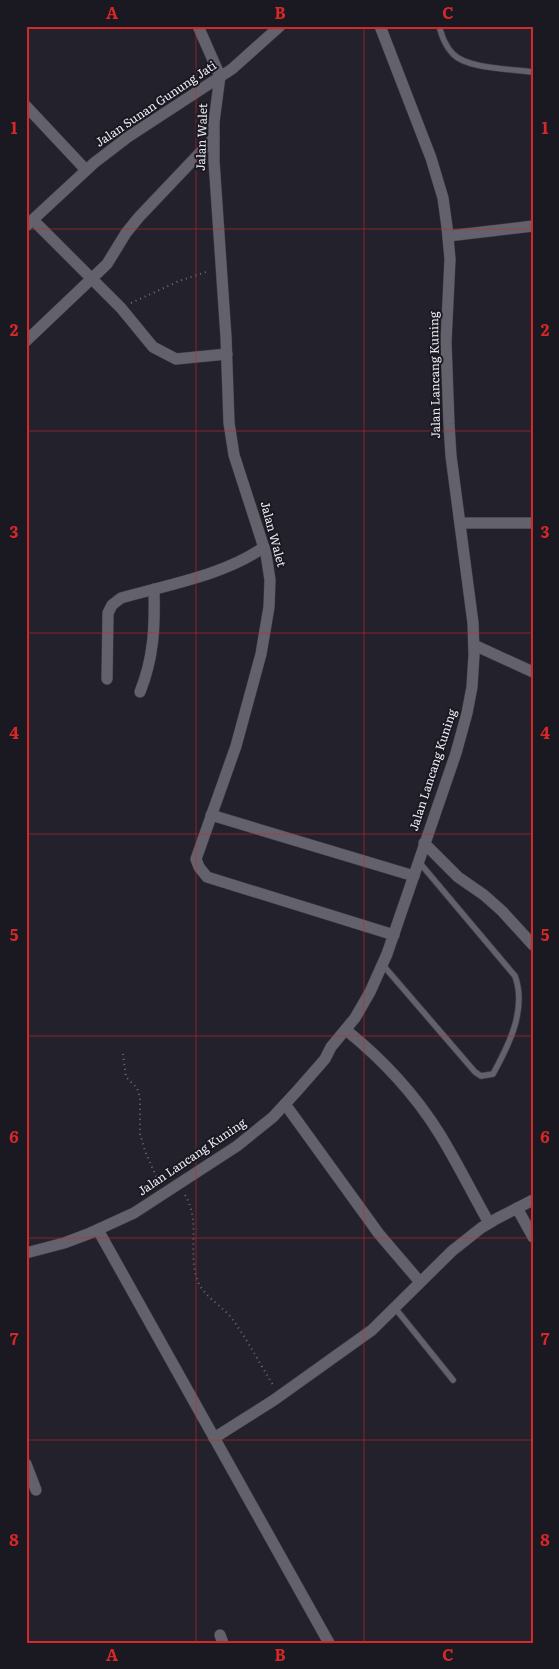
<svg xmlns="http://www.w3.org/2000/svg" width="559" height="1669" viewBox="0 0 559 1669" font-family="Literata,serif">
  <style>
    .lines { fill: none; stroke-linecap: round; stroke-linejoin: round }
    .lane-casing { stroke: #3d3c44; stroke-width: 7 }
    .street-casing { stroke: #3d3c44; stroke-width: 12 }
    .path { stroke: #6f6e76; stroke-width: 2; stroke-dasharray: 1 4; stroke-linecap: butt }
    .lane { stroke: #62616c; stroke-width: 5.5 }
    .street { stroke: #62616c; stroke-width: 11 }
    .grid { fill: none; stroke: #d62828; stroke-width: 1; stroke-opacity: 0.55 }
    .labels { text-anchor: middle; stroke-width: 4; stroke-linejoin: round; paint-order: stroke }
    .street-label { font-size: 12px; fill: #ecebf2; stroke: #1a1821 }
    .neatline { fill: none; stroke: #d62828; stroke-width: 2 }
    .grid-label { font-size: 16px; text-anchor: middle; font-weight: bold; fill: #d62828 }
  </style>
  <rect width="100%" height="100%" fill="#23212b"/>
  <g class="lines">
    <g class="lane-casing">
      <g id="lane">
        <path d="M439 26C442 36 445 46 453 54 467 69 513 69 533 72"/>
        <path d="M382 964 475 1072 481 1076 493 1074C509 1045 527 1009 515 976L419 862"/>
        <polyline points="395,1308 453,1380"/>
      </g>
    </g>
    <g class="street-casing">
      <g id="street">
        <polyline points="198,26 220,76 214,122 214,161 226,337 229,423 234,455 266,554 270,580 269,607 261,654 236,746 196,859 199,867 207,877 394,935"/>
        <polyline points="26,106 86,170"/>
        <polyline points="33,220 121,308 153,347 176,359 227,354"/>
        <polyline points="26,226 94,163 128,137 232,69 280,26"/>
        <polyline points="448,236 533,226"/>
        <polyline points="26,341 107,264 126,233 139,217 214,138"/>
        <polyline points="460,523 533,523"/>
        <polyline points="474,645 533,672"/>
        <path d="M107 679 108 613 112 605 121 598C167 585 225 575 264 547"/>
        <path d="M140 692C154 657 155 626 154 589"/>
        <polyline points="211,815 414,876"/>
        <polyline points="424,843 458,877 484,895 502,911 533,945"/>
        <path d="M346 1030C382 1059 414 1093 439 1133 457 1162 472 1193 489 1223"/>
        <polyline points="285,1104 379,1234 420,1282"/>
        <polyline points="517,1208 533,1237"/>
        <polyline points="98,1230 329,1643"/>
        <polyline points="26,1253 64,1243 88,1234 134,1213 237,1146 273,1117 297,1091 325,1059 331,1047 355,1018 370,992 387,954 456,753 467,713 472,687 474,655 473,623 451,456 449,424 446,342 450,259 447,227 443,198 431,158 380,26"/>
        <polyline points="214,1438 274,1400 372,1330 452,1251 481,1228 496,1219 533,1200"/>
        <polyline points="26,1464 36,1490"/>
        <polyline points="220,1635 223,1643"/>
      </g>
    </g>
    <g class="path">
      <polyline points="131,303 179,281 209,271"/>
      <polyline points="123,1054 126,1077 137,1088 140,1097 140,1134 145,1151 159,1183"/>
      <path d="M185 1195C202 1222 186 1256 199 1284 207 1299 224 1307 233 1320 248 1341 260 1364 273 1385"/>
    </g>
    <use href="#lane" class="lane"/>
    <use href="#street" class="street"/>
  </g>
  <path class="grid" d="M196 26V1643M364 26V1643M26 229H533M26 431H533M26 633H533M26 834H533M26 1036H533M26 1238H533M26 1440H533"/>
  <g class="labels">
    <g class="street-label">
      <text transform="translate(156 104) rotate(-34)" y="4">Jalan Sunan Gunung Jati</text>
      <text transform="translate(202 137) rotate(-88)" y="4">Jalan Walet</text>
      <text transform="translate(435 375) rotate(-91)" y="4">Jalan Lancang Kuning</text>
      <text transform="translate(273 534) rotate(75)" y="4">Jalan Walet</text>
      <text transform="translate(433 770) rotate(-72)" y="4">Jalan Lancang Kuning</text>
      <text transform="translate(192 1157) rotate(-34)" y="4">Jalan Lancang Kuning</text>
    </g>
  </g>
  <rect width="559" height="1669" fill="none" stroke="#1a1821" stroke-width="55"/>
  <rect x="28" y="28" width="504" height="1614" class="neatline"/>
  <g class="grid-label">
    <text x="112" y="19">A</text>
    <text x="280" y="19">B</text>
    <text x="448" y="19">C</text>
    <text x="14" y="134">1</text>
    <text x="545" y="134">1</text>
    <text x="14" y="336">2</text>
    <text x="545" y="336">2</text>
    <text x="14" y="538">3</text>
    <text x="545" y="538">3</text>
    <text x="14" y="739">4</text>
    <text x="545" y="739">4</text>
    <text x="14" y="941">5</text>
    <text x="545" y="941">5</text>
    <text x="14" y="1143">6</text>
    <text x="545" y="1143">6</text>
    <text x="14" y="1345">7</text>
    <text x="545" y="1345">7</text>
    <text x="14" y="1546">8</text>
    <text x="545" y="1546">8</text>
    <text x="112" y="1661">A</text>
    <text x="280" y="1661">B</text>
    <text x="448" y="1661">C</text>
  </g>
</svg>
